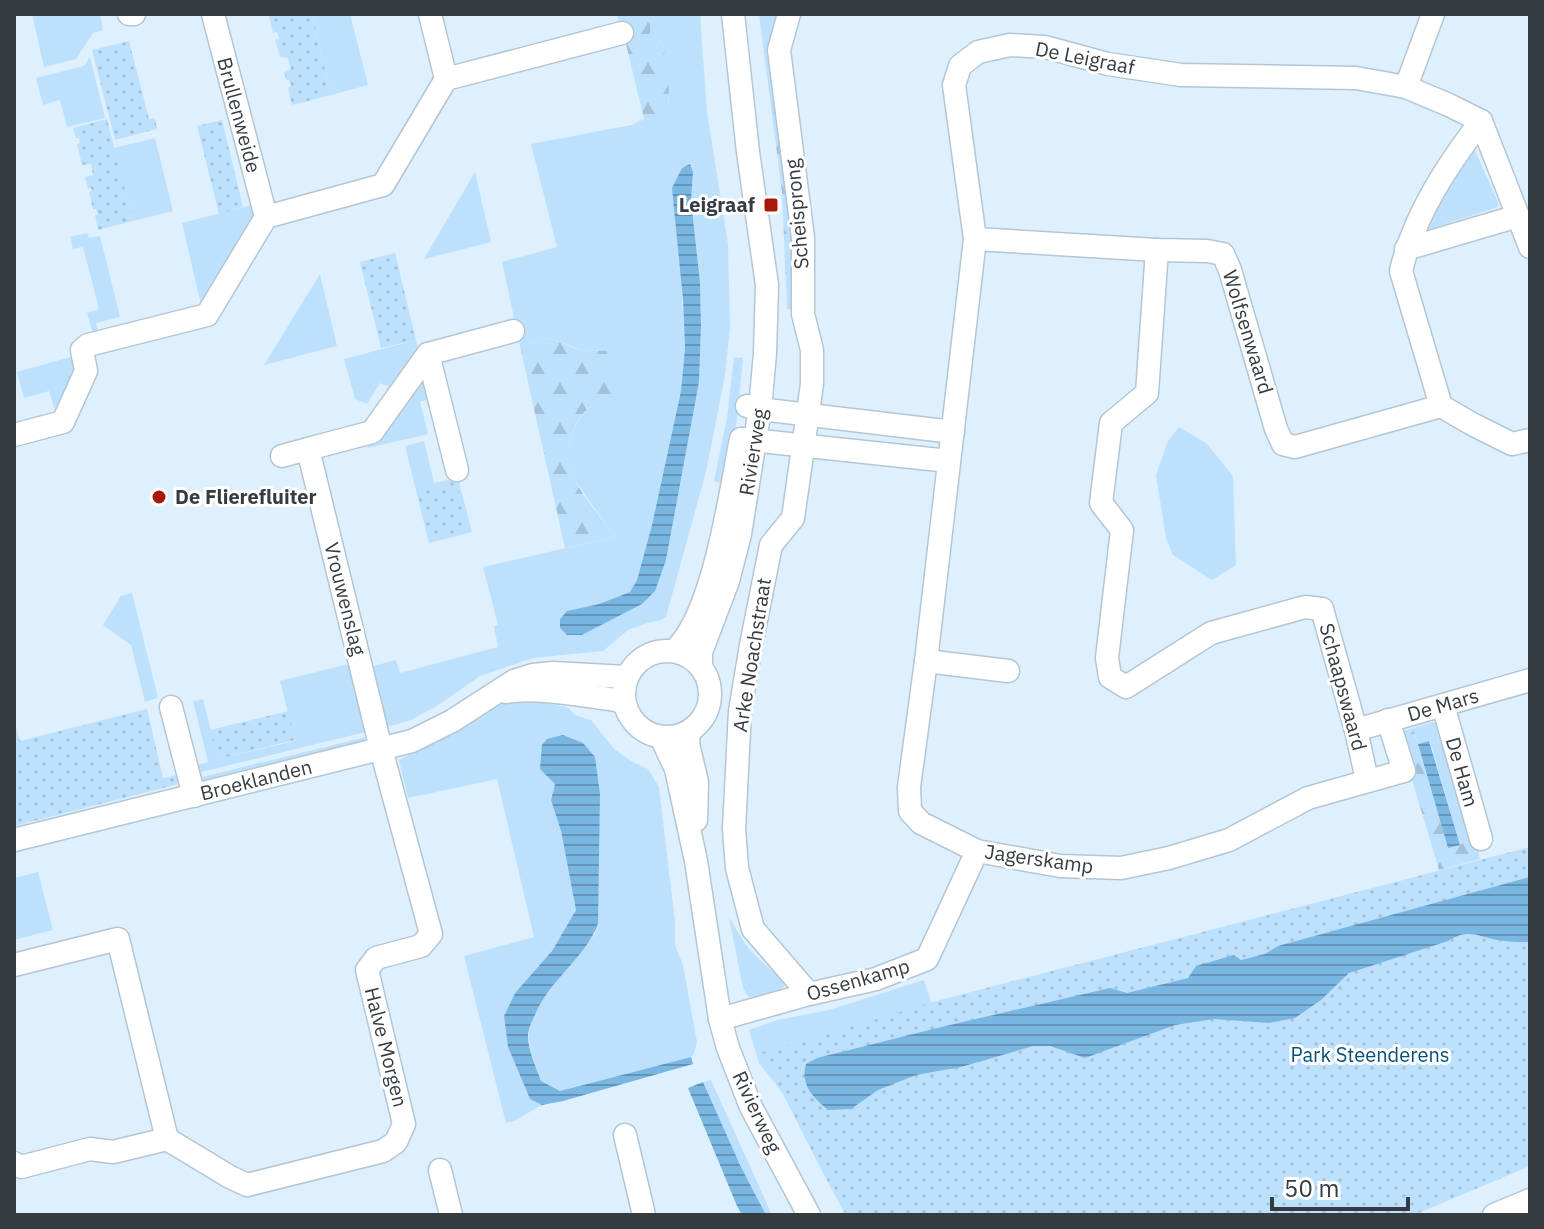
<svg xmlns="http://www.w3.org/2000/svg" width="1544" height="1229" viewBox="0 0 1544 1229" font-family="'IBM Plex Sans',sans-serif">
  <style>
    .grass { fill: #bde1fd; fill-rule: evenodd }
    .forest { fill: url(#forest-firs) }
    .park { fill: url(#park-dots) }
    .water { fill: url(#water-rules) }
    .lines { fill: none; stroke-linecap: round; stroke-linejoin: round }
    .minor-casing { stroke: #b4c6d3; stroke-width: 25 }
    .minor { stroke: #fff; stroke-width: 22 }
    .poi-dot { fill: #a91807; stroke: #fff; stroke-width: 3 }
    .labels { text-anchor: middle; stroke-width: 6; stroke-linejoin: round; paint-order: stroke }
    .street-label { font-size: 20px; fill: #343b41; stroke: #fff }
    .poi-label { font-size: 20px; font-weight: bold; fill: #343b41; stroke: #fff; text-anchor: end }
    .park-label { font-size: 20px; fill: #03517a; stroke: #fff }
  </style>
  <defs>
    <pattern id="forest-firs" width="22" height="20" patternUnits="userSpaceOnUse" patternTransform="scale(2)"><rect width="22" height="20" fill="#bde1fd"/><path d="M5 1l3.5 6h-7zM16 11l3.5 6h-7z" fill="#a3c2da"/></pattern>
    <pattern id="park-dots" width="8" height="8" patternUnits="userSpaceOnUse" patternTransform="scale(2)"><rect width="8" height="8" fill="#bde1fd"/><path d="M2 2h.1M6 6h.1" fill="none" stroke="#a3c2da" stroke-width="1.8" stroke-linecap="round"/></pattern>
    <pattern id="water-rules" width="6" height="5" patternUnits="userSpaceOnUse" patternTransform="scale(2)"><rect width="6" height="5" fill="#79b6e1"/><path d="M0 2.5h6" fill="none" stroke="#6495b8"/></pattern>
  </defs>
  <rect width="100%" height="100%" fill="#def0fe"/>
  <g class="grass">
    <polygon points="32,14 100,14 103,30 93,33 76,59 44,67"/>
    <polygon points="312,14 350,14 368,85 331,95"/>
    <path d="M644 14H700L707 112 728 244 730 328 725 375 706 472 666 617 661 620 647 623 628 630 603 651 533 658 480 676 437 706 409 721 386 727 370 667 396 660 400 673 498 647 494 626 498 625 483 567 615 537 574 479 567 457 571 436 578 421 585 412 596 402 607 351 579 350 576 348 550 338 520 346 502 262 557 247 531 144 631 125 649 129 669 102 663 44 650 34V23ZM693 172 691 201 700 282 701 326 699 382 666 560 641 604 582 635 560 628V619L567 611 599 604 630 592 637 580 652 525 681 391 685 348 680 262Z"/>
    <polygon points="90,57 105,118 67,127 60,100 43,105 36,78 84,66"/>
    <polygon points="155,138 173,211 133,221 114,148"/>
    <polygon points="1472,144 1498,202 1498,207 1426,230 1424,219"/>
    <polygon points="475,172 491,242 424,259"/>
    <polygon points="252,205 256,222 202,309 182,223"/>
    <polygon points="87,233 89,238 100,236 120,317 96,323 99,336 93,333 87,313 99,309 83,247 73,249 70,237"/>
    <polygon points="320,274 337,346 264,365"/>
    <polygon points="416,340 419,351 392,389 380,383 367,404 355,399 344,359"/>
    <polygon points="74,356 78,371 61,406 54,408 49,391 24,398 17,372"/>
    <polygon points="734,357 743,358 737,420 725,484 714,481 727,418"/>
    <polygon points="425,378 433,398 420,402 428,434 368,448 367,442 415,381"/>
    <polygon points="1179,427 1206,443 1233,476 1236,565 1212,580 1173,555 1166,538 1156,475 1168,441"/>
    <polygon points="424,441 434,483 458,478 472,532 429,543 405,446"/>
    <polygon points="132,593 158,698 145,702 131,645 103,625 121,596"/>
    <polygon points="353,663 370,731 197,773 195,766 208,762 193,701 203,699 218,759 295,741 280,681"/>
    <polygon points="506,702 543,703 567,707 575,715 591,720 614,749 631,761 648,769 659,787 675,922 675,945 683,965 697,1042 694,1054 691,1057 560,1091 541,1081 530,1049 528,1031 539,1005 550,987 595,934 600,794 549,777 555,784 551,800 561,831 576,910 552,951 515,993 504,1016 508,1047 530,1099 542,1105 514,1121 506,1123 464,956 534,937 497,779 408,798 399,760 463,727 495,705"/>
    <polygon points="1440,720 1475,840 1460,845 1430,741 1418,744 1413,728"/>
    <polygon points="366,737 362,743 200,784 198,778"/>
    <polygon points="38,872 53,930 14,940 14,878"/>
    <path d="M729 917C736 928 742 941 751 951 761 963 775 970 785 983L784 987C774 994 759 999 748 996L743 988Z"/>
    <polygon points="924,980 932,1004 800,1126 785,1096 759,1063 749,1030 777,1020 829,1010"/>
    <polygon points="711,1080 772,1215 766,1215 740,1165 703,1082"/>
  </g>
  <g class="forest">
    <path d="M616 14H644L650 23V34L663 44C667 71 676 104 658 127L649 129 631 125 644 119 623 32Z"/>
    <polygon points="759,14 781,14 798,310 787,309 782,192"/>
    <path d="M550 338 579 350 607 351 615 395C609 397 602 399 597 402 571 417 561 454 575 480 584 499 603 519 615 537L565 548 520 346Z"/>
    <polygon points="1413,728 1448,848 1475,840 1480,859 1439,870 1398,733"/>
  </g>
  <g class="park">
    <polygon points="273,14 312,14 331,95 292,105 288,88 291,86 289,80 286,80 284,72 291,69 288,58 280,57 275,40 279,38 277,32 273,33 269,16"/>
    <polygon points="129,41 149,119 155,118 157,129 115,140 92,50"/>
    <polygon points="107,119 133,221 98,230 95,215 98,214 96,209 93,210 89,192 92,191 91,188 88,189 85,177 93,175 91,164 82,165 77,144 80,143 79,138 76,138 73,128"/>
    <polygon points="222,120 243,207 219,214 197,126"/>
    <polygon points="395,253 416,340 381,348 360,262"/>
    <polygon points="456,481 469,530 430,540 417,491"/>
    <polygon points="147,709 163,778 177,775 179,784 14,826 14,720 20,741"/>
    <polygon points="288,711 295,740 218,759 210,730"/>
    <path d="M1530 847V1166L1414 1215H846C815 1161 790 1105 760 1051L766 1052 940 1000Z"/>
  </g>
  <g class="water">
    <polygon points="690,164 693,172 691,201 700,282 701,326 699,382 666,560 655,591 642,604 582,635 567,635 560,628 560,619 567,611 599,604 630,592 637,580 652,525 681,391 685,348 683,300 672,188 682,168"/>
    <path d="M563 735 583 743 595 757 600 794 598 923C588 955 549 980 535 1015 532 1021 529 1027 528 1033 527 1049 536 1066 541 1081L560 1091 691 1057 693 1064 563 1101 542 1105 530 1099 508 1047 504 1016 515 993 552 951 576 910 561 831 551 800 555 784 540 769 542 745 547 739Z"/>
    <polygon points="1429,741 1460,845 1448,848 1418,744"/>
    <path d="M1530 877V942C1519 942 1508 942 1498 940 1477 936 1468 928 1448 941L1349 973 1321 1000 1295 1018 1269 1023 1214 1019 1175 1025 1085 1058 1050 1046H1033L961 1067 916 1075 878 1090 851 1109 828 1110C813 1097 800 1085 806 1064L817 1058 937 1028 1110 988 1127 993 1188 978 1196 966 1234 955 1241 960 1265 954 1278 946Z"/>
    <polygon points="703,1082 740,1165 766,1215 742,1215 737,1206 688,1088"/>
  </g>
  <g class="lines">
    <g class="minor-casing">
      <g id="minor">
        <polyline points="129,14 134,14"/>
        <polyline points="213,14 266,217"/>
        <polyline points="430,14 446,79"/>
        <polyline points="789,14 779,50 803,238 803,314 812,350 812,384 793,518 771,545 751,645 740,711 734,829 737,868 753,929 809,994"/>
        <polyline points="1406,87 1433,14"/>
        <polyline points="1518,216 1530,247"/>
        <polyline points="975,239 1157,250 1207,251 1223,254 1230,270 1276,429 1283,444 1295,447 1441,406"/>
        <polyline points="1406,249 1518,216 1481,121"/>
        <polyline points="1157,250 1147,393 1111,423 1101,503 1122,530 1107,658 1110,677 1126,687 1211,633 1305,607 1322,609 1356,730 1367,780"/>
        <polyline points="428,354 457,470"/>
        <polyline points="747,406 760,409 953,432"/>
        <polyline points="1441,406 1472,424 1512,444 1530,440"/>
        <polyline points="14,435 63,422 86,371 82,350 88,345 207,315 266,217 383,185 446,79 622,33"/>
        <polyline points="742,439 949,461"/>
        <polyline points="282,456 308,449"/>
        <circle cx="667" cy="694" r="43"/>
        <path d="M674 651C714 615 730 493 741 439"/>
        <polyline points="926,661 1008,671"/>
        <polyline points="701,666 701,652 728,581 740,534 760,409 765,353 767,285 748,152 733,14"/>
        <path d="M506 692C534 686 586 696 616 700L625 704"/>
        <polyline points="1443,705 1481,839"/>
        <polyline points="171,707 194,796"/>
        <path d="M1388 720 1404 771 1308 798 1229 840 1169 858 1121 868 1060 866 977 851 921 823 910 811 909 787 926 661 975 239 954 85 960 66 978 52 1010 45 1045 47 1108 64 1181 75 1356 78 1406 87 1449 105 1481 121C1447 166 1414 215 1401 271L1441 406"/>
        <polyline points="1356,730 1530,680"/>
        <polyline points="689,732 688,744 697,782 696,820"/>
        <polyline points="661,737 676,769 696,861 720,1019 728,1048 751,1107 809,1215"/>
        <polyline points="14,840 412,741 452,721 514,681 533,675 553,673 627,677"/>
        <polyline points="14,965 118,939 167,1139"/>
        <polyline points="720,1019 809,994 876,979 927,959 977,851"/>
        <polyline points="625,1135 644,1215"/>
        <polyline points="14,1163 21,1167 90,1149 113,1152 167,1139 230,1177 247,1185 383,1151 396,1142 404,1124 367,970 376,958 421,946 431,934 381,749 308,449 372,432 428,354 513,331"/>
        <polyline points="440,1170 451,1215"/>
        <polyline points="1494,1215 1530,1200"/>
      </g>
    </g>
    <use href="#minor" class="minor"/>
  </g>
  <g class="poi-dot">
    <rect x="763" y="197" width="16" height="16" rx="4"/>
    <circle cx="159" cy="497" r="8"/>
  </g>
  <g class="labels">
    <g class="street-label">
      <text transform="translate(1085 58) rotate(11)" y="7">De Leigraaf</text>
      <text transform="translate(239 115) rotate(75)" y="7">Brullenweide</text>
      <text transform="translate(797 214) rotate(-95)" y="7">Scheisprong</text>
      <text transform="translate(1248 332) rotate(73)" y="7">Wolfsenwaard</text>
      <text transform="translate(753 452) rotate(-81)" y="7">Rivierweg</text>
      <text transform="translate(345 599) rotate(76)" y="7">Vrouwenslag</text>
      <text transform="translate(752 655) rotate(-81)" y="7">Arke Noachstraat</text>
      <text transform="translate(1343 687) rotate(75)" y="7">Schaapswaard</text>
      <text transform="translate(1443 705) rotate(-16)" y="7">De Mars</text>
      <text transform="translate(1462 772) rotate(74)" y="7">De Ham</text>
      <text transform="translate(256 780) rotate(-14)" y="7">Broeklanden</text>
      <text transform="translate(1039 859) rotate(8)" y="7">Jagerskamp</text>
      <text transform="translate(858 980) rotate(-16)" y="7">Ossenkamp</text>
      <text transform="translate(386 1047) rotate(76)" y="7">Halve Morgen</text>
      <text transform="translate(757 1112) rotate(65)" y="7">Rivierweg</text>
    </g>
    <g class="poi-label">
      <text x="755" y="212">Leigraaf</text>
      <text x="175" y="504" text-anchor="start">De Flierefluiter</text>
    </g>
    <g class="park-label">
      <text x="1370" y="1062">Park Steenderens</text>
    </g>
  </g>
  <rect width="1544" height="1229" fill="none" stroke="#343b41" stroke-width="32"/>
  <path d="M1272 1197v12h136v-12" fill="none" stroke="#343b41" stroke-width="4"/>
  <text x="1284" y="1197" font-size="24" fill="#343b41" stroke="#ffffff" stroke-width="6" paint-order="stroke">50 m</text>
</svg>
